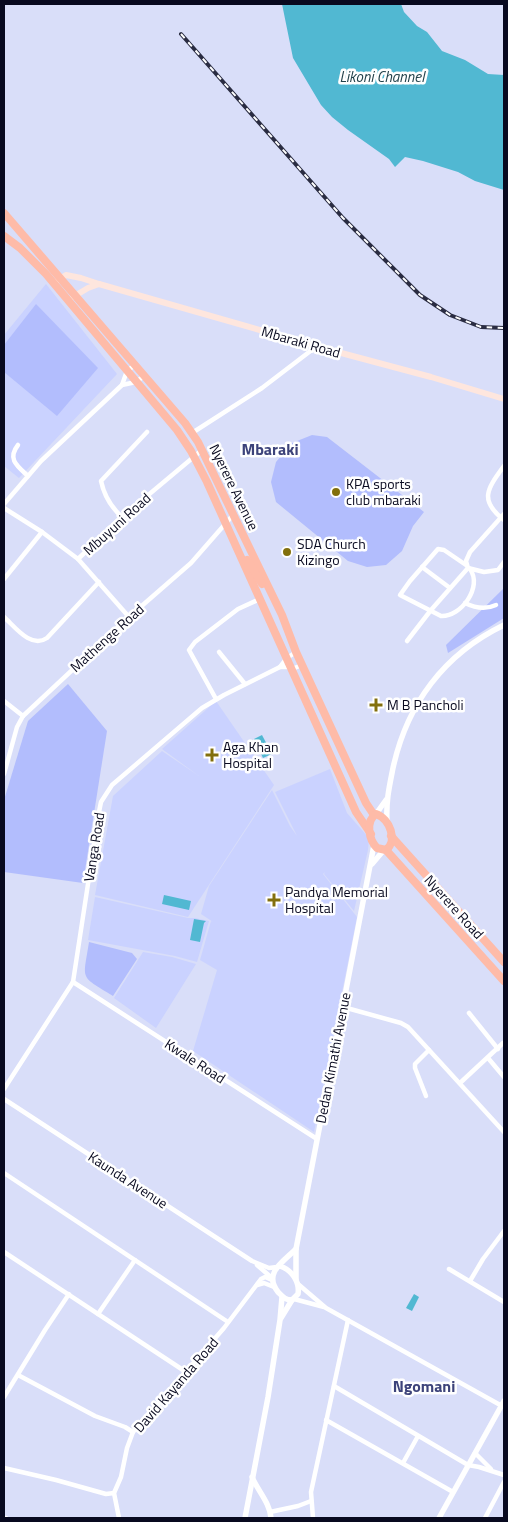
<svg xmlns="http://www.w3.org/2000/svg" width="508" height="1522" viewBox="0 0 508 1522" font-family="'Titillium Web',sans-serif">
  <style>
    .built { fill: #cad2ff }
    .green { fill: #b2bdfd }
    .water { fill: #51b8d2 }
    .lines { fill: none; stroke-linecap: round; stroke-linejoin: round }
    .minor { stroke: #fff; stroke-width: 4.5 }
    .tertiary { stroke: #fff; stroke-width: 5.5 }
    .secondary { stroke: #fee6de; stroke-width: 6 }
    .trunk { stroke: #febba8; stroke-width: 8 }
    .rail-casing { stroke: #2a2c42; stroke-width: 4 }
    .rail { stroke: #fff; stroke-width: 2; stroke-dasharray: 5.5; stroke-linecap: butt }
    .poi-dot { fill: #826f0d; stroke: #fff; stroke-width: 2 }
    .labels { text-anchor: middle; stroke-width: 5; stroke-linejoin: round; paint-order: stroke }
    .street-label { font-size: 14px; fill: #08091f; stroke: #fff }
    .poi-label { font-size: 14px; fill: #08091f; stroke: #fff; text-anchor: start }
    .water-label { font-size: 15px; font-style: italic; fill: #22414a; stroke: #fff }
    .quarter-label { font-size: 16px; font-weight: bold; fill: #3d437a; stroke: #fff }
  </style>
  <rect width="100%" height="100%" fill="#d9def9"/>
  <g class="built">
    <polygon points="46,284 117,374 19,478 4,466 4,335"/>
    <polygon points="216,701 274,785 188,917 95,895 113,796 162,751 199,776 162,749"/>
    <polygon points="330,769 347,813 369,838 368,850 354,911 324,874 325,872 323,874 357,917 314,1132 193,1051 217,970 200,960 211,921 213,922 201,914 209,886 272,790 290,826 297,836 275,792"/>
    <polygon points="95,897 188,918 195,918 209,921 197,962 175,956 88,940"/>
    <polygon points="143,952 172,957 196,964 156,1028 114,998"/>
  </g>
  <g class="green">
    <polygon points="36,304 98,368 57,416 4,372 4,345"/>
    <polygon points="312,435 327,437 424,512 413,526 402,551 386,565 367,567 348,561 276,502 271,482 276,462 292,443"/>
    <polygon points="504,588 504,618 448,653 446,645"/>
    <polygon points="68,684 107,731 83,883 4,872 4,800 28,721"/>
    <path d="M89 942 132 953 137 959 113 996C79 975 83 981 89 942Z"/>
  </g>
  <g class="water">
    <polygon points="282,4 401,4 404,12 417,26 427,32 442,51 465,60 488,74 504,75 504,190 475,181 458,172 423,161 405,157 395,167 389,159 348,130 332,117 321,105 293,58"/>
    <polygon points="262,735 272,754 263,758 254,739"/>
    <polygon points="164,895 191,901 189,910 162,904"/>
    <polygon points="194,919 206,921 204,923 200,942 190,940"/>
    <polygon points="414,1294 419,1297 412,1311 406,1308"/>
  </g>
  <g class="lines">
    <g class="minor">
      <polyline points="122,385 127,371 135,365"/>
      <polyline points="192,433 262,388 317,346"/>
      <path d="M18 445C7 459 17 466 28 476"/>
      <path d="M504 466C488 488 478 500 504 520"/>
      <polyline points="4,504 41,461 122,385 136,382 144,376"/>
      <polyline points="4,508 42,532 78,559 122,517 202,450"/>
      <polyline points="504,514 470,552 466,561 468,568 484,572 498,570 504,562"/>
      <path d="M122 517C112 508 104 495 101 481L147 432"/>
      <polyline points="78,559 129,617"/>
      <path d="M466 565 444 550 438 549 410 581 400 595 441 616C461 617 483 587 470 569"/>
      <polyline points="422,567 450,588"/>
      <polyline points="4,579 42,532"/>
      <path d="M465 603C475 608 485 610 496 605"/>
      <path d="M4 617C15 627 31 649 47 638L99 582"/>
      <polyline points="407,641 431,610 468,568"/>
      <polyline points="219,652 245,684"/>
      <polyline points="280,667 288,667 292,669 302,665"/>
      <polyline points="216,699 189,650 195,642 238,609 260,599"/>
      <polyline points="4,701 23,716"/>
      <polyline points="4,774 17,727 23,716 129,617 191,563 233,515"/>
      <polyline points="73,982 317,1139"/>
      <polyline points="343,1007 401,1023 408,1027 504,1132"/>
      <polyline points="469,1013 498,1049"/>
      <polyline points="488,1058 504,1077"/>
      <polyline points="460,1083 503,1043"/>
      <polyline points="4,1089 73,982 99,812 101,802 112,785 202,708 224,695 280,667 287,658 296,652"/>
      <polyline points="426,1096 415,1068 415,1064 429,1050"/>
      <polyline points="4,1099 252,1261 269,1268 277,1267"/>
      <polyline points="4,1173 228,1322"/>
      <polyline points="4,1252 186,1372"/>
      <polyline points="257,1265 272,1278"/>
      <polyline points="449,1269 504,1302"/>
      <polyline points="470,1281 483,1259 504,1231"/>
      <polyline points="298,1284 326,1308 502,1406"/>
      <polyline points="257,1285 264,1283 274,1287"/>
      <polyline points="294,1299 324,1307"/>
      <polyline points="98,1314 135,1260"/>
      <polyline points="18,1375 95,1416 125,1427 133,1432"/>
      <polyline points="334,1386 468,1465 479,1467 504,1475"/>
      <polyline points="4,1397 45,1330 69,1294"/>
      <polyline points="326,1420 453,1492"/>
      <polyline points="475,1453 491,1469"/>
      <polyline points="403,1463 418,1436"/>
      <polyline points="4,1468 56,1480 106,1494 114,1493"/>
      <polyline points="270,1512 298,1506 311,1501"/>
      <polyline points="4,1518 6,1518"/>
      <polyline points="119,1518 114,1493 121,1477 127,1448 133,1432 224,1328 261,1279 265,1277 272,1280"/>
      <polyline points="313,1518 311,1492 348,1320"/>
      <polyline points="485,1518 504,1482"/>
    </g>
    <g class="tertiary">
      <polyline points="376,814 386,800"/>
      <path d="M387 821C386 801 389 788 393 768 407 704 444 654 504 625"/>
      <polyline points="372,864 383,851"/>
      <path d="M280 1266C292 1270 300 1282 298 1294L292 1300C285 1300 283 1297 278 1292 263 1273 283 1262 296 1249"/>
      <polyline points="296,1279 296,1249 374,845"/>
      <polyline points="281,1318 292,1300"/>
      <path d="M252 1477C258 1491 270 1503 271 1518"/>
      <polyline points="245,1518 268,1397 280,1320 282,1297"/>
      <polyline points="439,1518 504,1401"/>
    </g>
    <g class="secondary">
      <polyline points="57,281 66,275 81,278 99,284 330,350 431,377 504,399"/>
      <polyline points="73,297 88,288 99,284"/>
    </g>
    <g class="trunk">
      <polyline points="4,213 185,423 198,442 282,615 296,652 366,803 374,815"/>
      <polyline points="4,236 20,248 46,274 177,430 191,451 207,482 356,812 371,834"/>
      <polyline points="247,560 262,584"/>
      <path d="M376 814C390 819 398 841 386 850L377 848C369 840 365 821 376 814Z"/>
      <polyline points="391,836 504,962"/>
      <polyline points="386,850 504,981"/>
    </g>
    <g class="rail-casing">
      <polyline id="rail" points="181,34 343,218 420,295 450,315 481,327 504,328"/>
    </g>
    <use href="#rail" class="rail"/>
  </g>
  <g class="poi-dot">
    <circle cx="336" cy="492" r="5"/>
    <circle cx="287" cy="552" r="5"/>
    <path d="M373.5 697.5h5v5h5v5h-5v5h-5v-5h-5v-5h5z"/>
    <path d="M209.5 747.5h5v5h5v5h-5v5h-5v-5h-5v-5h5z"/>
    <path d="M271.5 892.5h5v5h5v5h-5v5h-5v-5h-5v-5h5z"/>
  </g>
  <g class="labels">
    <g class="street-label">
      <text transform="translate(301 342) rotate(16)" y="5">Mbaraki Road</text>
      <text transform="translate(234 487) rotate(64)" y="5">Nyerere Avenue</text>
      <text transform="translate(117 524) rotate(-42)" y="5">Mbuyuni Road</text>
      <text transform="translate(107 638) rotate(-42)" y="5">Mathenge Road</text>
      <text transform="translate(94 847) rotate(-81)" y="5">Vanga Road</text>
      <text transform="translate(454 907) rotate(48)" y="5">Nyerere Road</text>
      <text transform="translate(333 1058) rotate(-79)" y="5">Dedan Kimathi Avenue</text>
      <text transform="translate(195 1061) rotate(33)" y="5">Kwale Road</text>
      <text transform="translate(128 1180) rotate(33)" y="5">Kaunda Avenue</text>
      <text transform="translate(176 1385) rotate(-49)" y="5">David Kayanda Road</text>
    </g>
    <g class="poi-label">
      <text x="346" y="489">KPA sports<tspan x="346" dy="16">club mbaraki</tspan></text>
      <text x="297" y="549">SDA Church<tspan x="297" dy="16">Kizingo</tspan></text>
      <text x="387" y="710">M B Pancholi</text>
      <text x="223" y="752">Aga Khan<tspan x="223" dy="16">Hospital</tspan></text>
      <text x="285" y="897">Pandya Memorial<tspan x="285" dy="16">Hospital</tspan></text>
    </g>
    <g class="water-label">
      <text x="382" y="82">Likoni Channel</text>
    </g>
    <g class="quarter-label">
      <text x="270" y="455">Mbaraki</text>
      <text x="424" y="1392">Ngomani</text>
    </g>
  </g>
  <rect width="508" height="1522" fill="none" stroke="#08091f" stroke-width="10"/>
</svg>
